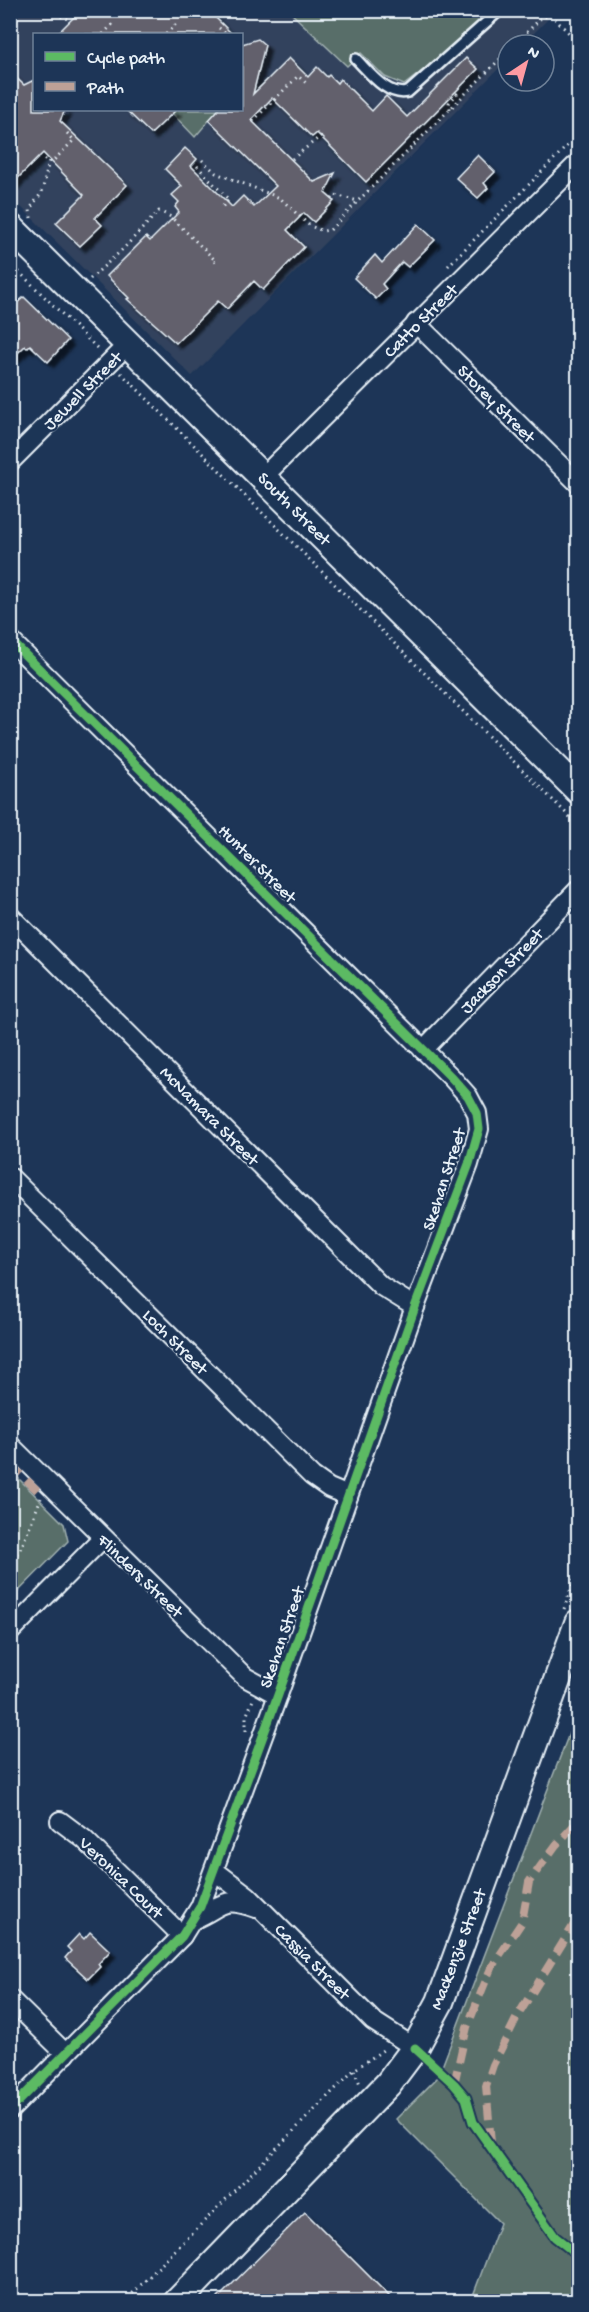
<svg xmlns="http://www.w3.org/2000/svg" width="589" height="2312" viewBox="0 0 589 2312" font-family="'Gochi Hand',sans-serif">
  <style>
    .built { fill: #32425d; fill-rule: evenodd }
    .green { fill: #596e69; stroke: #a0b0b0; stroke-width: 1.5 }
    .building { fill: #62616c; stroke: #e8f1f8; stroke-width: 1.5; filter: url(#shadow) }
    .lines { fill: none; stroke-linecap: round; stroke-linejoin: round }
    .lane-casing { stroke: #e8f1f8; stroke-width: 14 }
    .street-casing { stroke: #e8f1f8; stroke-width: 22 }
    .secondary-casing { stroke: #e8f1f8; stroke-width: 30 }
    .path { stroke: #e8f1f8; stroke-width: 3; stroke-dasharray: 1.5 4.5; stroke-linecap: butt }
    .lane { stroke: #1d3557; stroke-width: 9 }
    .street { stroke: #1d3557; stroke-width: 18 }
    .secondary { stroke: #1d3557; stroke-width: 26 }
    .quiet { stroke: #bda197; stroke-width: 8; stroke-dasharray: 15 8; stroke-linecap: butt }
    .cycleway-casing { stroke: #1d3557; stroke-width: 13 }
    .cycleway { stroke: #5cba63; stroke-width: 9 }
    .labels { text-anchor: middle; stroke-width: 4.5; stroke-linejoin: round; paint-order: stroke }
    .street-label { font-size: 18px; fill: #e8f1f8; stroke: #1d3557 }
  </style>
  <defs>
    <filter id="shadow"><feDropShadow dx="5.5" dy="5.5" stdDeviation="1.5" flood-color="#0009"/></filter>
  </defs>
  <rect width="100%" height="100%" fill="#1d3557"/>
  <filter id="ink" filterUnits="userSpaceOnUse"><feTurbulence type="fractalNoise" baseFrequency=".0167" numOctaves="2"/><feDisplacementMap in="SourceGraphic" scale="12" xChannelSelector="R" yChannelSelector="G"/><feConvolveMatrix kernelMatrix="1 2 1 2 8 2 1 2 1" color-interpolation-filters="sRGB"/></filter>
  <g filter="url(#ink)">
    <path class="built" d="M10 11H556L522 45H508V59L192 376 11 197ZM34 34H242V110H34Z"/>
    <g class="green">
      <polygon points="289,11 493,11 444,54 404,85 385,77 361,53 347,66"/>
      <polygon points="169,110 218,110 195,137"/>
      <polygon points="11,1471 64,1524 68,1541 11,1599"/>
      <polygon points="578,1710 578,2301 471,2301 500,2223 396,2119 438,2077"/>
    </g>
    <g class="building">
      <polygon points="81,10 208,10 232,34 57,34"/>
      <polygon points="258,39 265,45 253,94 289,58 308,77 317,67 327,77 329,75 337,83 340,79 372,111 386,96 407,117 466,58 478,69 366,182 317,133 312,137 272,98 251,120 314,182 335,173 325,193 334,201 314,222 304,213 287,230 304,247 263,290 254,281 227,309 218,301 176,343 127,299 129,298 107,276 146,237 150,241 179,212 175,207 179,202 172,195 182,186 165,169 185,148 197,159 191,166 232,207 243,196 254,207 276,186 209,120 218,110 242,110 242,44"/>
      <polygon points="10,72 24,85 34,80 34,110 65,110 60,121 127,185 95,218 102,225 80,246 56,223 84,195 43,153 10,186"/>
      <polygon points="126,110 176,110 151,134"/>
      <polygon points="478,155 495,172 484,183 488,188 478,198 456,178"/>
      <polygon points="418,224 435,240 408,267 402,262 382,284 386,289 376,299 354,278 375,255 382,263"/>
      <polygon points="24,297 68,340 48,362 30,345 27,348 25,346 10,360 10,309"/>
      <polygon points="90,1932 110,1951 98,1964 100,1967 88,1979 65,1958 71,1951 67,1947 79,1934 84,1939"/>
      <polygon points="305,2212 394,2301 215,2301"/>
    </g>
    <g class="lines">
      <g class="lane-casing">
        <path id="lane" d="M356 59C369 72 387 97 408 92L500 10"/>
      </g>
      <g class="street-casing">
        <g id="street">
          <polyline points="416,323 578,483"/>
          <polyline points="10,462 128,344"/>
          <polyline points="263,477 578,163"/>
          <polyline points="10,640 452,1078 468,1096 477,1113 479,1129 469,1164 415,1307 278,1695 200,1907 182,1936 10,2110"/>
          <polyline points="10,916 381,1286 415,1307"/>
          <polyline points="423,1050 578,890"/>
          <polyline points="10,1177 312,1476 329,1488 348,1496"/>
          <polyline points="10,1445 245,1677 278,1695"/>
          <polyline points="10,1632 103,1538"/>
          <polyline points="60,1821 84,1839 182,1936"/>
          <polyline points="215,1871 248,1896 373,2021 415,2048"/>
          <path d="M192 1920C224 1907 219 1895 256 1908"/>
          <polyline points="10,1999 66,2054"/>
        </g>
      </g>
      <g class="secondary-casing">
        <g id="secondary">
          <polyline points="10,227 578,790"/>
          <polyline points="177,2302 388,2084 415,2048 440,2002 578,1623"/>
        </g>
      </g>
      <g class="path">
        <polyline points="44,10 71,20"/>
        <polyline points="55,12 56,10"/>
        <polyline points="143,13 146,10"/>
        <polyline points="219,28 225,33"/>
        <polyline points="103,34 113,24"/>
        <polyline points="166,34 178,22"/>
        <polyline points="514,45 541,18 551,15 578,42"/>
        <polyline points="450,109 449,103 457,94 455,93"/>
        <polyline points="253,121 298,76 306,83"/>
        <polyline points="14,127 19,122"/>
        <polyline points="38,158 52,162 74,140 66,132"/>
        <polyline points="292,159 322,135"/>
        <polyline points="202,160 216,173 280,198 310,226 323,231 330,230 358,201"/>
        <polyline points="197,166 229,200 221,208"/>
        <polyline points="332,199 335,195 358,201 508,51"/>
        <polyline points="31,218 30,209 42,192 49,161"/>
        <polyline points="10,263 100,351"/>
        <polyline points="448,266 578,135"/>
        <polyline points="90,279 123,249 159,211 171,217 216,261 214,262"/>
        <polyline points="121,373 578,825"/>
        <polyline points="10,1564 22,1546 41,1498"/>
        <polyline points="564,1609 578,1568"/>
        <polyline points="246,1731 246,1717 253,1700"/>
        <polyline points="354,2070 360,2084"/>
        <polyline points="124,2302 354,2070 383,2050"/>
      </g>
      <use href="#lane" class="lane"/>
      <use href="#street" class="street"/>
      <use href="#secondary" class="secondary"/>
      <g class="quiet">
        <polyline points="10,1464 42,1495"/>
        <polyline points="454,2084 467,2027 491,1968 522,1922 529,1882 556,1845 578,1821"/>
        <polyline points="491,2142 486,2086 493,2065 517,2017 578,1918"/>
      </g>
      <g class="cycleway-casing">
        <g id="cycleway">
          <polyline points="10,640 452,1078 468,1096 477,1113 479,1129 469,1164 415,1307 278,1695 200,1907 182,1936 10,2110"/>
          <polyline points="415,2048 454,2084 466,2098 473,2122 555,2237 578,2255"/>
        </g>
      </g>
      <use href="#cycleway" class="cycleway"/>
    </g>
  </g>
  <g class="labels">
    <g class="street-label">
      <text transform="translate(420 320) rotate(-45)" y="6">Catto Street</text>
      <text transform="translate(82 390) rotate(-45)" y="6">Jewell Street</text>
      <text transform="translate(497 403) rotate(45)" y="6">Storey Street</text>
      <text transform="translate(295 508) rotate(45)" y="6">South Street</text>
      <text transform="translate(258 863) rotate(45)" y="6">Hunter Street</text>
      <text transform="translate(501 970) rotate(-46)" y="6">Jackson Street</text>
      <text transform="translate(210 1115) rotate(45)" y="6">McNamara Street</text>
      <text transform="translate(443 1179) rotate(-72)" y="6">Skehan Street</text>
      <text transform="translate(176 1341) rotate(45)" y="6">Loch Street</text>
      <text transform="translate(141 1575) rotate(44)" y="6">Flinders Street</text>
      <text transform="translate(281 1637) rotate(-71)" y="6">Skehan Street</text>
      <text transform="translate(122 1877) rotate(44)" y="6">Veronica Court</text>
      <text transform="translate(457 1949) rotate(-69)" y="6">Mackenzie Street</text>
      <text transform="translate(313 1961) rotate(45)" y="6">Cassia Street</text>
    </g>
  </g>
  <rect width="589" height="2312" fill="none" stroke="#1d3557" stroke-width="36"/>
  <rect x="18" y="18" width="553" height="2276" fill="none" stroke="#e8f1f8" stroke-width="2" filter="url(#ink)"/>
  <rect x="33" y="33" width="210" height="78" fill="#1d3557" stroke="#6e8097" stroke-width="1.5"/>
  <rect x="45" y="52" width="30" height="9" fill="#5cba63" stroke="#6e8097" stroke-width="1.5"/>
  <text x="87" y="63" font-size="18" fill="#e8f1f8">Cycle path</text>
  <rect x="45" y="82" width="30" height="9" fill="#bda197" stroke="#6e8097" stroke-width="1.5"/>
  <text x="87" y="93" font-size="18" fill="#e8f1f8">Path</text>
  <g transform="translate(526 63) rotate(36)"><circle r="28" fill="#1d3557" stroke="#6e8097" stroke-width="1.5"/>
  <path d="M0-4.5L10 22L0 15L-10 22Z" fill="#ff9aa2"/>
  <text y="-9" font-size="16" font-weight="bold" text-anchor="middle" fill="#e8f1f8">N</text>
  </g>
</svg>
